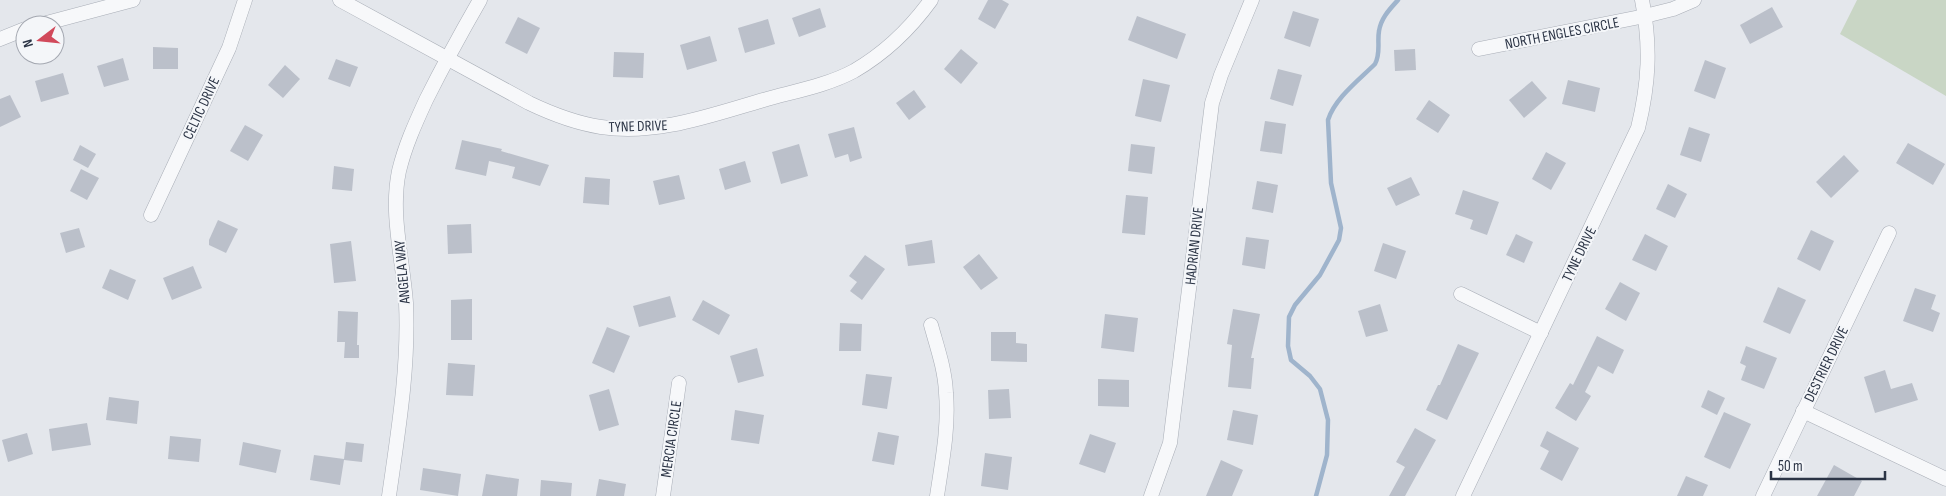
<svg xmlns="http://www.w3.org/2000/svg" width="1946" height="496" viewBox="0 0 1946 496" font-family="'Sofia Sans Condensed',sans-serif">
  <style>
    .green { fill: #c9d6c5 }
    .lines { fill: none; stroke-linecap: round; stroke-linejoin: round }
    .stream { stroke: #9fb4cc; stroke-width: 4.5 }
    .building { fill: #bbc0ca }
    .minor-casing { stroke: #a9aeb7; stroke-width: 15 }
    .minor { stroke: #f7f8fa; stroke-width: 14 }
    .labels { text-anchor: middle; stroke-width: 4; stroke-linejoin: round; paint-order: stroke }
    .street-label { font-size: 15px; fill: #2b3445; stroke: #f4f6f9 }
  </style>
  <rect width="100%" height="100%" fill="#e4e7ec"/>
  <polygon class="green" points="1857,0 1946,0 1946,96 1840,34"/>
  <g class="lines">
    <path class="stream" d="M1316 496 1327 455 1328 420 1320 389 1310 376 1291 360 1288 346 1289 317 1295 305 1320 275 1339 240 1341 228 1331 183 1328 120C1335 98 1359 80 1375 64 1381 53 1377 42 1379 31 1381 18 1389 10 1398 0"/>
  </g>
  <g class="building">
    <polygon points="988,0 1002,0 1009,4 995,29 978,19"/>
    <polygon points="1772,7 1783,27 1750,44 1740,25"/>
    <polygon points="820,8 826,27 799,37 792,18"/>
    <polygon points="1293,11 1319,19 1310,47 1284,38"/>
    <polygon points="1137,16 1186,34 1177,59 1128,40"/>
    <polygon points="518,17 540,28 527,54 505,43"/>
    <polygon points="768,19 775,44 745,53 738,28"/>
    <polygon points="710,36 717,61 687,70 680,45"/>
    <polygon points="153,47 178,48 178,69 153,69"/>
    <polygon points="961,49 978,63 961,84 944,69"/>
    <polygon points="1415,49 1416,70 1395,71 1394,50"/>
    <polygon points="614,52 644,53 643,78 613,77"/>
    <polygon points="123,58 129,80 104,87 97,66"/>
    <polygon points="336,59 358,67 350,87 328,79"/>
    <polygon points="1705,60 1726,68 1715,99 1694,91"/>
    <polygon points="285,65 300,79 283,98 268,85"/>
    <polygon points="1278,69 1302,75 1293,106 1270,99"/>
    <polygon points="63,73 69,94 41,102 35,81"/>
    <polygon points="1143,79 1170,85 1161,122 1135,116"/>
    <polygon points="1568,80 1600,88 1595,112 1562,104"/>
    <polygon points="1532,81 1547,98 1524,118 1509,100"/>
    <polygon points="914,90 926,107 909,120 896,103"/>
    <polygon points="10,95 21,117 0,127 0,99"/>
    <polygon points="1429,100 1450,115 1438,133 1416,119"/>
    <polygon points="1265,121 1286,124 1282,154 1260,151"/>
    <polygon points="245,125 263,135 248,161 230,151"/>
    <polygon points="854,127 862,158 850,162 848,154 835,158 828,134"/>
    <polygon points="1689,127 1710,134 1701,162 1680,155"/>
    <polygon points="462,140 502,149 501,151 549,165 540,186 512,178 515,167 489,161 486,176 455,169"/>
    <polygon points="1908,143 1945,164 1933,185 1896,163"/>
    <polygon points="799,144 808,176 781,184 772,152"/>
    <polygon points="1131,144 1155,147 1152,174 1128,171"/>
    <polygon points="80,145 96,154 88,168 73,160"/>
    <polygon points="1546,152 1566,163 1551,190 1532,179"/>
    <polygon points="1844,155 1859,171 1831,198 1816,182"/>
    <polygon points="745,161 751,182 725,190 719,169"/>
    <polygon points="334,166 354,169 352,191 332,189"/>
    <polygon points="81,169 99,178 87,200 70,191"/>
    <polygon points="679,175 685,199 659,205 653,181"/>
    <polygon points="585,177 610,179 609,205 583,203"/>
    <polygon points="1411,177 1420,195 1396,206 1387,188"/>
    <polygon points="1257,181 1278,185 1273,213 1252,209"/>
    <polygon points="1668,184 1687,194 1675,218 1656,209"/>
    <polygon points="1463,190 1499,202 1487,235 1470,229 1473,220 1455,214"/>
    <polygon points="1126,195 1148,197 1145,235 1122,233"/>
    <polygon points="218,220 238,229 226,253 209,245 209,240"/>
    <polygon points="471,224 472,253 448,254 447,225"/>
    <polygon points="79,228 85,247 66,253 60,233"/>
    <polygon points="1811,230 1834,241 1820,271 1797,259"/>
    <polygon points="1516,234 1533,242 1524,263 1506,255"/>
    <polygon points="1645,234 1668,246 1656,271 1632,260"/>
    <polygon points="1246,237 1269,240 1265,269 1242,265"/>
    <polygon points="932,240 935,263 908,266 905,245"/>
    <polygon points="351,241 356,281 334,283 330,244"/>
    <polygon points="1383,243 1406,251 1396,279 1374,271"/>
    <polygon points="979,254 998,278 981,290 963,267"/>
    <polygon points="865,255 885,269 862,300 850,291 857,282 849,276"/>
    <polygon points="193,266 202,288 172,300 163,278"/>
    <polygon points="110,269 136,280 128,300 102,288"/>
    <polygon points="1620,282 1640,293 1626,321 1605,309"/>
    <polygon points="1778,287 1806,300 1790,334 1763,322"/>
    <polygon points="1915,288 1936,295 1931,309 1940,313 1933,332 1903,321"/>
    <polygon points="670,296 676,317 639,327 633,306"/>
    <polygon points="472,299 472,340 451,340 451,300"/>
    <polygon points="703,300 730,315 719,335 692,320"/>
    <polygon points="1380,304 1388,331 1366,337 1358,311"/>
    <polygon points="1233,309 1260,314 1251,358 1254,358 1251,389 1228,387 1232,345 1227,344"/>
    <polygon points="338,311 358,312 357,345 359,345 359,358 344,358 345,342 337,342"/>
    <polygon points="1105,314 1138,318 1134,352 1101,348"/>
    <polygon points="840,323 862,324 861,351 839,351"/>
    <polygon points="607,327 630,336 614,373 592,363"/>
    <polygon points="991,332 1016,332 1016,343 1027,344 1027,362 991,361"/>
    <polygon points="1597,336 1624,350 1613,374 1598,366 1585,392 1591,396 1576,421 1555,408 1570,383 1573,385"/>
    <polygon points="1458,344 1479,353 1447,420 1426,410 1438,385 1440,385"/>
    <polygon points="1746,346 1777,358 1764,389 1741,380 1746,366 1740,363"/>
    <polygon points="757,348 764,376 738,383 730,356"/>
    <polygon points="448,363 475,365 473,396 446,395"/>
    <polygon points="1885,370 1891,389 1912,383 1918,400 1875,413 1864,377"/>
    <polygon points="866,374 892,377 887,409 862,405"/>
    <polygon points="1098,379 1129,380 1129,407 1098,406"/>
    <polygon points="609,389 619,425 599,431 589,395"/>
    <polygon points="1009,389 1011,418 989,419 988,390"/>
    <polygon points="1708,390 1725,398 1717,415 1701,407"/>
    <polygon points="109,397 139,401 137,424 106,420"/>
    <polygon points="735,410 764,415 759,444 731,440"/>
    <polygon points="1233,410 1258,415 1253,445 1227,440"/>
    <polygon points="1724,412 1751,424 1730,469 1704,457"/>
    <polygon points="87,423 91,445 52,451 49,429"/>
    <polygon points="1415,428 1436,440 1405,496 1389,496 1405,467 1396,462"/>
    <polygon points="1547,431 1579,448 1562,481 1540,469 1549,451 1540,446"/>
    <polygon points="878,432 899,436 894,465 872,461"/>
    <polygon points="27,433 33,454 8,462 2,440"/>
    <polygon points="1090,434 1116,443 1105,473 1079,464"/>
    <polygon points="170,436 201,439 199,462 168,459"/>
    <polygon points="243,442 281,450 276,473 239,465"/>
    <polygon points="346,442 364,444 362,462 344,460 340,485 310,480 314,455 344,459"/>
    <polygon points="985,453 1012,457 1008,490 981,486"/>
    <polygon points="1221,460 1243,470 1232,496 1206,496"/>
    <polygon points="1834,465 1862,481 1854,496 1817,496"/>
    <polygon points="423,468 461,474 458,496 420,490"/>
    <polygon points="486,474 519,479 517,496 482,496"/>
    <polygon points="1686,476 1708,485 1703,496 1677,496"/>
    <polygon points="599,479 626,484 624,496 596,496"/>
    <polygon points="541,480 572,483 571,496 540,496"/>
  </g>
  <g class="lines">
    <g class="minor-casing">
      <g id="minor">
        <path d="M340 0 529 103C552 114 575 123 601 127 657 136 714 114 767 99 796 91 828 85 854 71 885 53 910 29 931 0"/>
        <polyline points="39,25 133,0"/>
        <polyline points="0,39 25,29"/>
        <polyline points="1479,49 1645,16 1673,9 1694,0"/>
        <polyline points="151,215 229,48 245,0"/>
        <polyline points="1461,294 1541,333"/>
        <path d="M931 325C937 347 945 369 946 393 949 427 942 462 937 496"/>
        <polyline points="1803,411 1946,479"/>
        <path d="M389 496C398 432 409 368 406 303 403 260 390 214 399 171 405 146 415 124 426 100 443 66 461 33 480 0"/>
        <polyline points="663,496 679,383"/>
        <polyline points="1151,496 1170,443 1212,103 1221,75 1252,0"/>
        <path d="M1463 496 1638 128C1649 83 1651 46 1642 0"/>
        <polyline points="1763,496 1889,233"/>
      </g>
    </g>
    <use href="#minor" class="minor"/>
  </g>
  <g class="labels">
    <g class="street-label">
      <text transform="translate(1562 33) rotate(-11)" y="5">NORTH ENGLES CIRCLE</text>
      <text transform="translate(201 108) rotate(-65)" y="5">CELTIC DRIVE</text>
      <text transform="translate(638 126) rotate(-2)" y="5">TYNE DRIVE</text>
      <text transform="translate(1194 246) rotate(-84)" y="5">HADRIAN DRIVE</text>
      <text transform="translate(1579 254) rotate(-64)" y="5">TYNE DRIVE</text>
      <text transform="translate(402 272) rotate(-95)" y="5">ANGELA WAY</text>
      <text transform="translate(1826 364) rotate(-64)" y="5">DESTRIER DRIVE</text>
      <text transform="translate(671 439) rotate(-82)" y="5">MERCIA CIRCLE</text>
    </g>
  </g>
  <g transform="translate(40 40) rotate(254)"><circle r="24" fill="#f4f6f9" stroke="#a4a8b1"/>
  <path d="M0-4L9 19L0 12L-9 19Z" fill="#d1495b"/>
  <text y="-8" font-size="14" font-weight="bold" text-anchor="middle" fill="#2b3445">N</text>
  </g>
  <path d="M1771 471v8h114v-8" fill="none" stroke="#2b3445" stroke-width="2.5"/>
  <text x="1778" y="471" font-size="15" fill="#2b3445" stroke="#f4f6f9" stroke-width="4" paint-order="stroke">50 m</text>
</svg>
